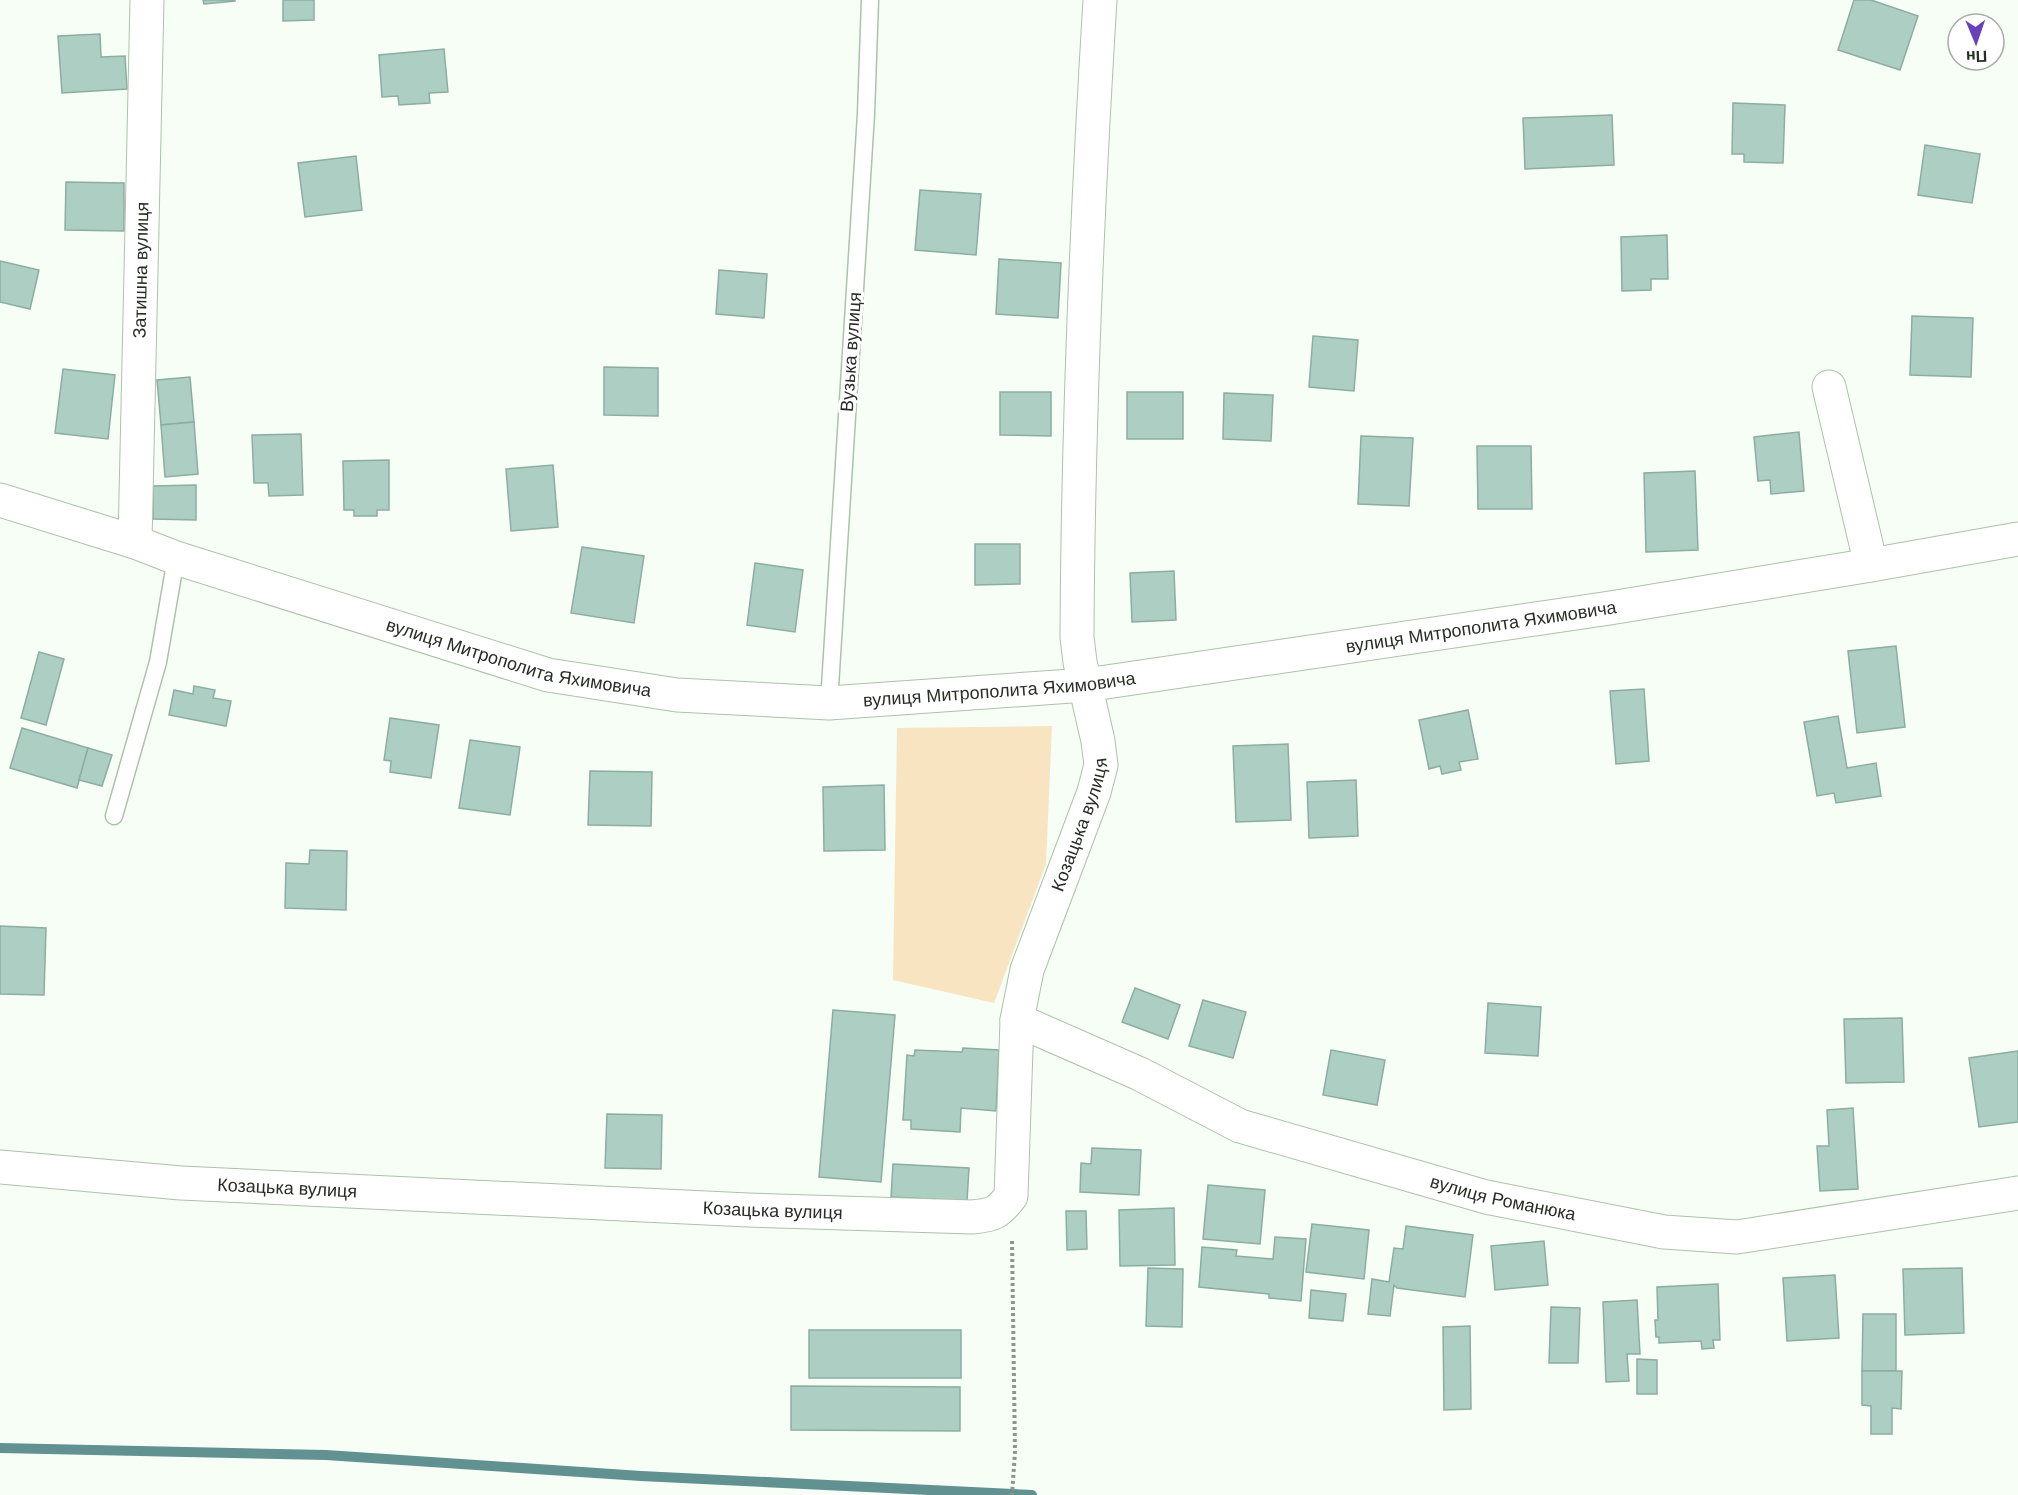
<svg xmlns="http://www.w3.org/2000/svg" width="2018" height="1495" viewBox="0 0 2018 1495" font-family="Arial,sans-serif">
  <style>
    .green { fill: #f8e4c1 }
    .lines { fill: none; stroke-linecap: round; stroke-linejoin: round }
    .stream { stroke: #629192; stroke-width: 10 }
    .building { fill: #adcfc3; stroke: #8cada2; stroke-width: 1.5 }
    .lane-casing { stroke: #adc2aa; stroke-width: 19 }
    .street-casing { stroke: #adc2aa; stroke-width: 35 }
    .path { stroke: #8d958c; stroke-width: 4; stroke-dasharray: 3 3; stroke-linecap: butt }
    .lane { stroke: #fff; stroke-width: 16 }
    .street { stroke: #fff; stroke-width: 33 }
    .labels { text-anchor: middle; stroke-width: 6; stroke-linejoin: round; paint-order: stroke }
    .street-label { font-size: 18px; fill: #262e25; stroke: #fff }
  </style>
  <rect width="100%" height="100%" fill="#f6fef5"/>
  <polygon class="green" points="1052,726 1046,864 994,1003 893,980 897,728"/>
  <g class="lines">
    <polyline class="stream" points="0,1448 326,1455 641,1476 1032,1495"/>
  </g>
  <g class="building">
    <polygon points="203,0 235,0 235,1 204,4"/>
    <polygon points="283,0 314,0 314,20 283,21"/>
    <polygon points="1854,0 1871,0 1918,16 1900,70 1838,50"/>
    <polygon points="100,34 101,57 125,56 127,89 62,93 58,36"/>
    <polygon points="444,49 448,92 429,93 430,103 399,105 398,96 382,97 379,55"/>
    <polygon points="1733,103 1785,105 1783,163 1744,162 1744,154 1732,154"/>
    <polygon points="1612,115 1614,165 1525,169 1523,118"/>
    <polygon points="1925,145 1980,154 1972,203 1918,195"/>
    <polygon points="356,156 362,210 305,217 298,163"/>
    <polygon points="66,182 124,183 124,231 65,230"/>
    <polygon points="920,190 981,194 976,255 915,250"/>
    <polygon points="1667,235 1668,279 1651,279 1651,290 1622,291 1621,237"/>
    <polygon points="999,259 1061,263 1058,318 996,314"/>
    <polygon points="0,261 39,270 30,309 0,302"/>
    <polygon points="719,270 767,274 764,318 716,314"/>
    <polygon points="1912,316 1973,318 1971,377 1910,375"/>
    <polygon points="1313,336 1358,340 1354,391 1309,387"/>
    <polygon points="604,367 658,368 658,416 604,415"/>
    <polygon points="63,369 115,375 108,439 55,433"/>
    <polygon points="190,377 194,422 161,425 157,380"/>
    <polygon points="1000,392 1051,392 1051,436 1000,435"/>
    <rect x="1127" y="392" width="56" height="47"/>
    <polygon points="1224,393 1273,395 1271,441 1223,439"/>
    <polygon points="194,422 198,474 165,477 161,425"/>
    <polygon points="1799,432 1804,491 1771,494 1770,480 1758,481 1754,437"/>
    <polygon points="301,434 303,495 269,496 268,483 254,483 252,435"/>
    <polygon points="1361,436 1413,438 1409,506 1358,504"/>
    <polygon points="1477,446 1531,446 1532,509 1478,509"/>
    <polygon points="389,460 389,510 377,510 377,516 354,516 354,510 344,510 343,461"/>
    <polygon points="553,465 558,527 511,531 506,469"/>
    <polygon points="1695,471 1698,550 1646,552 1644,473"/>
    <polygon points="196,485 196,520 153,519 153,486"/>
    <polygon points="975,544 1020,544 1020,584 975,585"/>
    <polygon points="582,547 644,556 634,623 571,613"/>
    <polygon points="755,563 803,570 795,632 747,625"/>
    <polygon points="1174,571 1176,620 1132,622 1130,573"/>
    <polygon points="1896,646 1905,727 1857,733 1848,651"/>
    <polygon points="39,652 64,659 46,725 21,718"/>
    <polygon points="194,686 215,690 213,698 231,701 226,726 169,715 174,690 193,694"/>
    <polygon points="1644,689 1649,761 1616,764 1610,691"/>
    <polygon points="1468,710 1478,759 1459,762 1461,770 1442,774 1440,766 1429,769 1419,720"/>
    <polygon points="1838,716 1847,768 1876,763 1881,796 1836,803 1834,793 1817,796 1804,722"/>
    <polygon points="390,718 439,725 431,778 390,772 391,761 384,760"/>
    <polygon points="22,728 88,748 77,788 10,768"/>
    <polygon points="470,740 520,747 510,815 459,808"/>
    <polygon points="1288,744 1291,820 1236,822 1233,746"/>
    <polygon points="88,748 112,755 102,786 79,780"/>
    <polygon points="590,771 652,772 651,826 588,825"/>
    <polygon points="1356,780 1358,836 1309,838 1307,782"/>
    <polygon points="884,785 885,850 824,851 823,787"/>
    <polygon points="310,850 347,851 346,910 285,908 286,863 309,864"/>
    <polygon points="0,926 46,928 44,995 0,994"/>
    <polygon points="1135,988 1180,1005 1168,1039 1122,1022"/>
    <polygon points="1203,1000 1246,1012 1233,1058 1189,1046"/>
    <polygon points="1488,1003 1541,1007 1538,1056 1485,1053"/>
    <polygon points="833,1010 895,1015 881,1182 819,1177"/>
    <polygon points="1902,1018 1904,1082 1846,1083 1844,1019"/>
    <polygon points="963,1048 999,1050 996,1111 961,1108 960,1132 911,1129 911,1120 903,1120 907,1055 914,1056 915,1050 962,1052"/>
    <polygon points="1331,1050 1385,1060 1377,1105 1323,1095"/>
    <polygon points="2018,1051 2018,1122 1979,1127 1969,1058"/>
    <polygon points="1853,1108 1858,1189 1820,1191 1817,1146 1829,1146 1827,1110"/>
    <polygon points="607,1114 662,1115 661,1169 605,1168"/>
    <polygon points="1092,1148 1141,1150 1139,1195 1080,1192 1081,1163 1091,1164"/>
    <polygon points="893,1164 969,1168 967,1201 891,1197"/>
    <polygon points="1208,1185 1265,1190 1260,1244 1203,1239"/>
    <polygon points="1174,1208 1175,1265 1120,1266 1119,1210"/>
    <polygon points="1066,1211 1086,1211 1087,1249 1067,1250"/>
    <polygon points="1312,1224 1369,1230 1364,1279 1306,1272"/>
    <polygon points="1406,1226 1473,1235 1465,1297 1397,1288 1394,1285 1390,1316 1368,1314 1372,1279 1389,1282 1394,1248 1403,1249"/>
    <polygon points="1275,1237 1306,1239 1301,1301 1269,1298 1269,1294 1199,1287 1202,1247 1237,1250 1236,1256 1273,1259"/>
    <polygon points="1544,1241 1548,1285 1495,1290 1491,1246"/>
    <polygon points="1148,1268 1183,1269 1182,1327 1146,1326"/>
    <polygon points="1962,1268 1964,1333 1905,1335 1903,1269"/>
    <polygon points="1835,1275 1839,1338 1787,1341 1783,1278"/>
    <polygon points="1718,1284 1720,1340 1713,1340 1714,1348 1702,1349 1701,1341 1659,1343 1659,1337 1656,1337 1655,1320 1658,1320 1657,1287"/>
    <polygon points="1311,1290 1346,1294 1343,1321 1309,1318"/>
    <polygon points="1637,1300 1640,1354 1627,1354 1629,1381 1606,1382 1603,1302"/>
    <polygon points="1551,1307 1580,1308 1578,1363 1549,1363"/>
    <polygon points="1863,1314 1896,1314 1896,1371 1862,1371"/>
    <polygon points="1470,1326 1471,1409 1444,1410 1443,1327"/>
    <rect x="809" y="1330" width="152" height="48"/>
    <polygon points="1637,1359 1657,1360 1657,1394 1637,1394"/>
    <polygon points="1862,1371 1902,1371 1901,1409 1892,1408 1892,1434 1871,1434 1871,1406 1862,1405"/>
    <polygon points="791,1386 960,1387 960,1431 791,1430"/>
  </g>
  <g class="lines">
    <g class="lane-casing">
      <g id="lane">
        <polyline points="829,703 866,114 870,0"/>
        <polyline points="114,816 158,662 176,558"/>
      </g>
    </g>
    <g class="street-casing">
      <g id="street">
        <polyline points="1829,387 1871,565"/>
        <path id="s1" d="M0 500 135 542 176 558 548 675 677 695 829 703 1086 685 1610 608 1871 565 2018 539"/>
        <path id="s2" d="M135 542 147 0"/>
        <path id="s3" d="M1017 1020 1140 1074 1240 1126 1486 1197 1664 1232 1737 1237 2018 1193"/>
        <path id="s4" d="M0 1167 181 1183 748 1210 972 1217C994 1215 998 1213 1011 1196L1017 1020 1027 970 1094 792 1101 765 1098 741 1080 662 1077 637C1078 424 1087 212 1100 0"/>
      </g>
    </g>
    <polyline class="path" points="1012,1241 1015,1452 1012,1495"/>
    <use href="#lane" class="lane"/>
    <use href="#street" class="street"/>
  </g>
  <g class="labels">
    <g class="street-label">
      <text dy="6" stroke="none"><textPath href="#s2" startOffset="272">Затишна вулиця</textPath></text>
      <text transform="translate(851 352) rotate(-86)" y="6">Вузька вулиця</text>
      <text dy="6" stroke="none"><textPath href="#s1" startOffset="1515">вулиця Митрополита Яхимовича</textPath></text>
      <text dy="6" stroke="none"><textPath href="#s1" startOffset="543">вулиця Митрополита Яхимовича</textPath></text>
      <text dy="6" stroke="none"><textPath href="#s1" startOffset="1029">вулиця Митрополита Яхимовича</textPath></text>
      <text dy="6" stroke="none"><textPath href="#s4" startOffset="1402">Козацька вулиця</textPath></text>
      <text dy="6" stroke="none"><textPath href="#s4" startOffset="288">Козацька вулиця</textPath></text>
      <text dy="6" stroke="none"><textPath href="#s3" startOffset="520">вулиця Романюка</textPath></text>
      <text dy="6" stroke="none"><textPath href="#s4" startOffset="774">Козацька вулиця</textPath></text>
    </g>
  </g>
  <g transform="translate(1976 42) rotate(178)"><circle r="28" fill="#ffffff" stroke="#a8aba8" stroke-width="1.5"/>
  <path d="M0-4.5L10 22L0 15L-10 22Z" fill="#6841b9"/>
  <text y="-9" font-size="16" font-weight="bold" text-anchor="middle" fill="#262e25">Пн</text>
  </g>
</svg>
